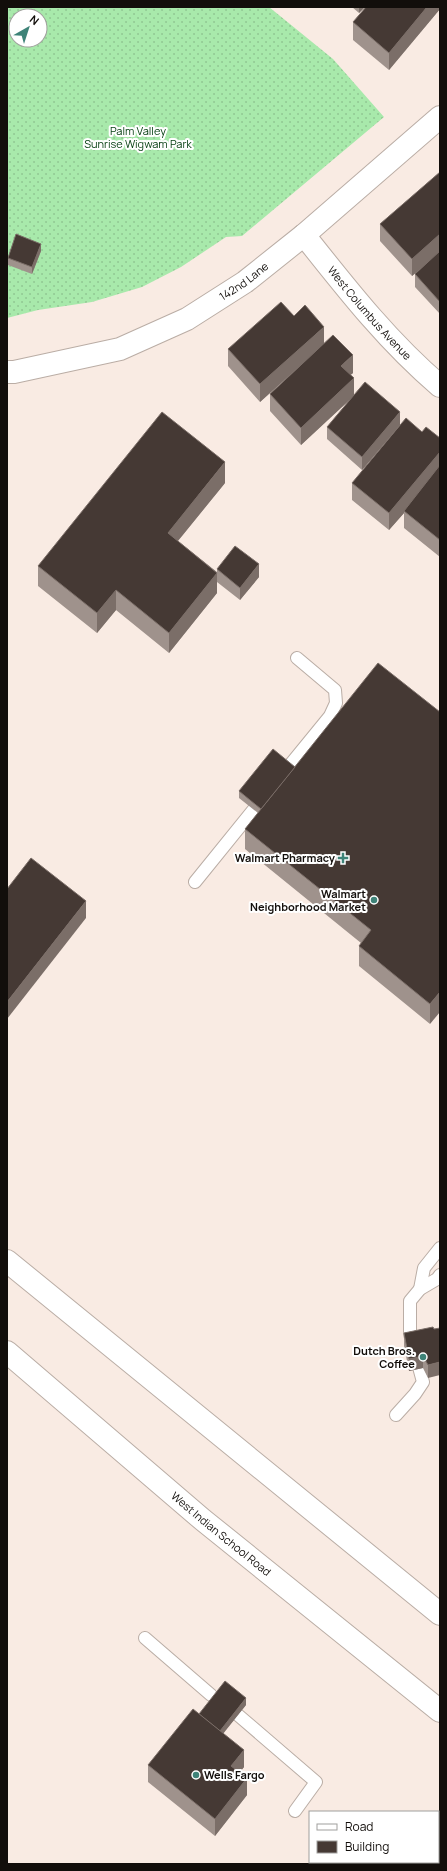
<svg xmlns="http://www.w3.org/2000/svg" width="447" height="1871" viewBox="0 0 447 1871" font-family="Manrope,sans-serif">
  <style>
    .grass { fill: url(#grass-dots); fill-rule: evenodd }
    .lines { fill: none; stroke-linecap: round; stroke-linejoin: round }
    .service-casing { stroke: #baada5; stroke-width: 14 }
    .minor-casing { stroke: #baada5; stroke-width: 24 }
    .secondary-casing { stroke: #baada5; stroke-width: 24 }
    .service { stroke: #fff; stroke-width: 12 }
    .minor { stroke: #fff; stroke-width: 22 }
    .secondary { stroke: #fff; stroke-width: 22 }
    .wall { fill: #9f928c }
    .shaded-wall { fill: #7b6e68 }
    .building { fill: #453934; stroke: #7b6e68 }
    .poi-dot { fill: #3e8378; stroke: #fff; stroke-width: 1.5 }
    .labels { text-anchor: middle; stroke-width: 4; stroke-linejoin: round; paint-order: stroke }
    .park-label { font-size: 11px; fill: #003c0d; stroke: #fff }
    .street-label { font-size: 11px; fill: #120e0b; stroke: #fff }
    .poi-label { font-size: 11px; font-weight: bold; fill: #120e0b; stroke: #fff; text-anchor: end }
  </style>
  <defs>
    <pattern id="grass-dots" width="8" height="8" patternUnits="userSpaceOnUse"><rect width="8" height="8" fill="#a8e9ab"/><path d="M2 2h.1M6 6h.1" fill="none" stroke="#90c792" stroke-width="1.8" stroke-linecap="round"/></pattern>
  </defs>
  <rect width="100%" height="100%" fill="#f9ebe3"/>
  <path class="grass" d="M7 7H269L333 59 384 117 242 236 226 237 181 267 142 287 92 302 38 310 7 318ZM16 16H40V40H16Z"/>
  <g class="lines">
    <g class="service-casing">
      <g id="service">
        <polyline points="281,776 330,716 336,703 335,690 297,658"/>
        <polyline points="195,882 263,798"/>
        <polyline points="420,1289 424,1268 440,1248"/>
        <polyline points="396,1415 415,1394 423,1382 410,1334 410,1301 420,1289 437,1279 440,1275"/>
        <polyline points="145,1638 211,1695"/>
        <polyline points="238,1715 316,1782 295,1811"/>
      </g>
    </g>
    <g class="minor-casing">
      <g id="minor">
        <path id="s1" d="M304 235C346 288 388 342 440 386"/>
        <path id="s2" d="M7 372H14L120 349 187 319 245 282 304 235 440 117"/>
      </g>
    </g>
    <g class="secondary-casing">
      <g id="secondary">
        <polyline points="7,1261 440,1614"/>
        <path id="s3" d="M7 1352 203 1520 440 1711"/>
        <polyline points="438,1839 440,1837"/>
        <polyline points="418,1864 419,1862"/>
      </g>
    </g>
    <use href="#service" class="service"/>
    <use href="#minor" class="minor"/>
    <use href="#secondary" class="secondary"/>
  </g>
  <g class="wall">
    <polygon points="352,7 365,7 359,13"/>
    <polygon points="440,7 440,9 389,70 353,40 353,22"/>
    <polygon points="440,172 440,314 415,287 415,274 422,267 412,276 380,241 380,224"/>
    <polygon points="41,251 32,274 8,265 8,258"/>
    <polygon points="294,316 324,343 353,373 350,375 354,396 400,425 362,470 327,439 327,427 353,396 301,445 270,411 270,394 309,358 260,402 228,366 228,349"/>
    <polygon points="422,432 440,438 440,557 404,528 404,513 389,530 352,500 352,483"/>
    <polygon points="225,483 178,541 217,572 217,569 259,577 240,600 217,582 217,593 169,653 116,610 97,633 38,586 38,566"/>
    <polygon points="440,712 430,1024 359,966 359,946 361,943 245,849 245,829 258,813 239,798 239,791 295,767"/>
    <polygon points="433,1327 428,1378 423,1368 409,1371 404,1346 404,1333"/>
    <polygon points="246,1705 223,1733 244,1767 240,1772 247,1795 215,1836 148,1782 148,1765 199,1714"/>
  </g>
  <g class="shaded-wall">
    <polygon points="359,7 365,7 359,13"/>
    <polygon points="427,7 440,7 440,9 389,70 389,53"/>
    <polygon points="440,234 440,252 412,276 412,259"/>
    <polygon points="41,244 41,251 32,274 32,267"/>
    <polygon points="324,327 324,344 260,402 260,384"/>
    <polygon points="353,355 353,373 341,383 341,366"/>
    <polygon points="354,378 354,396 301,445 301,428"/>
    <polygon points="400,412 400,425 362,470 362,457"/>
    <polygon points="440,452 440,470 404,511 404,513 389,530 389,513"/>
    <polygon points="225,462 225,483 168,553 168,533"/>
    <polygon points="259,564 259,577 240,600 240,588"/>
    <polygon points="217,573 217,593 169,653 169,633"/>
    <polygon points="116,590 116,610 97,633 97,613"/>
    <polygon points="86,901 86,918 7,1019 7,1002"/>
    <polygon points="440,992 440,1012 430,1024 430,1004"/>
    <polygon points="423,1356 423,1368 409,1371 409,1359"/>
    <polygon points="440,1362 440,1375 428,1378 428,1365"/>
    <polygon points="246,1698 246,1705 215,1744 215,1737"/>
    <polygon points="244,1750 244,1767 231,1783 231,1766"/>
    <polygon points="247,1778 247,1795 215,1836 215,1819"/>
  </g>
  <g class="building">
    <polygon points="366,7 427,7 389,53 353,22"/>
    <polygon points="440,172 440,234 412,259 380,224"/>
    <polygon points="16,234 41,244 32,267 8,258"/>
    <polygon points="440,251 440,302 415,274"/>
    <polygon points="281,302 294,316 305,305 324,327 260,384 228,349"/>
    <polygon points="333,335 353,355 341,366 354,378 301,428 270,394"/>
    <polygon points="365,382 400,412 362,457 327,427"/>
    <polygon points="162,412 225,462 168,533 217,573 169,633 116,590 97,613 38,566"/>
    <polygon points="406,418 422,432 426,427 440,438 440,452 389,513 352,483"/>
    <polygon points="440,465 440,540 404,511"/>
    <polygon points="235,546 259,564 240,588 217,569"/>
    <polygon points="378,663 440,712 440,992 430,1004 359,946 371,930 245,829"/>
    <polygon points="273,749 295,767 261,809 239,791"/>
    <polygon points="31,858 86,901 7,1002 7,889"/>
    <polygon points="433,1327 434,1329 440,1328 440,1362 428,1365 423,1356 409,1359 404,1333"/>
    <polygon points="225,1681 246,1698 220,1731 199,1714"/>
    <polygon points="193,1709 244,1750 231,1766 247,1778 215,1819 148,1765"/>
  </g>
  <g class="poi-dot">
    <path d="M341 852h4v4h4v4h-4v4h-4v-4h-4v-4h4z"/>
    <circle cx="374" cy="900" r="4"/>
    <circle cx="423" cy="1357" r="4"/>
    <circle cx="196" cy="1775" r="4"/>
  </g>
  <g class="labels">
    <g class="park-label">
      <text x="138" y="135">Palm Valley<tspan x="138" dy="13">Sunrise Wigwam Park</tspan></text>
    </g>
    <g class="street-label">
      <text dy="4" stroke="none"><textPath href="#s2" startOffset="257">142nd Lane</textPath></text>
      <text dy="4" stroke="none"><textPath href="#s1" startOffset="102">West Columbus Avenue</textPath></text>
      <text dy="4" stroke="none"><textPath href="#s3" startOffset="281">West Indian School Road</textPath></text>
    </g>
    <g class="poi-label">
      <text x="335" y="862">Walmart Pharmacy</text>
      <text x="366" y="898">Walmart<tspan x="366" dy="13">Neighborhood Market</tspan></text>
      <text x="415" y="1355">Dutch Bros.<tspan x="415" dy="13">Coffee</tspan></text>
      <text x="204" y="1779" text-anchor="start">Wells Fargo</text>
    </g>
  </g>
  <rect width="447" height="1871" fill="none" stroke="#120e0b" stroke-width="16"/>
  <rect x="309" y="1811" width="130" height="52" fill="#ffffff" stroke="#a09f9d"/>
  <rect x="317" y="1824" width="20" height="6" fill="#ffffff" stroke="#a09f9d"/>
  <text x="345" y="1831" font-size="12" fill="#120e0b">Road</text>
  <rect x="317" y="1841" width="20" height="12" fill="#453934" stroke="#a09f9d"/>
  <text x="345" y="1851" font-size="12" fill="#120e0b">Building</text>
  <g transform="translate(28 28) rotate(39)"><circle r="19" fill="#ffffff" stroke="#a09f9d"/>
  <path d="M0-3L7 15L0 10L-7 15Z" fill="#3e8378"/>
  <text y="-6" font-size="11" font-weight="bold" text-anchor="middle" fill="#120e0b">N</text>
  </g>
</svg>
